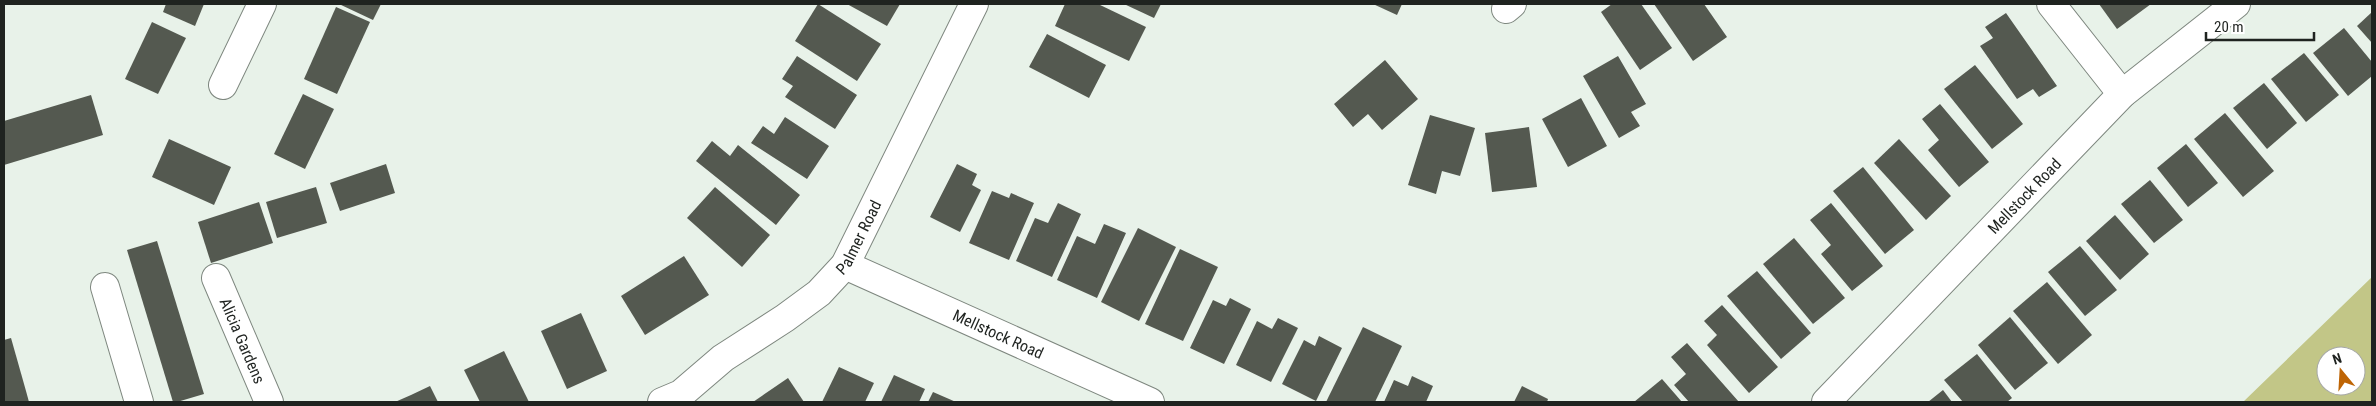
<svg xmlns="http://www.w3.org/2000/svg" width="2376" height="406" viewBox="0 0 2376 406" font-family="'Roboto Condensed',sans-serif">
  <style>
    .green { fill: #c2c687; fill-rule: evenodd }
    .building { fill: #545950 }
    .lines { fill: none; stroke-linecap: round; stroke-linejoin: round }
    .minor-casing { stroke: #7e877f; stroke-width: 30 }
    .minor { stroke: #fff; stroke-width: 28 }
    .labels { text-anchor: middle; stroke-width: 5; stroke-linejoin: round; paint-order: stroke }
    .street-label { font-size: 16px; fill: #1f2320; stroke: #fff }
  </style>
  <rect width="100%" height="100%" fill="#e8f2e9"/>
  <path class="green" d="M2372 277V402H2243ZM2326 356H2356V386H2326Z"/>
  <g class="building">
    <polygon points="166,4 204,4 195,26 163,12"/>
    <polygon points="339,4 381,4 373,20"/>
    <polygon points="818,4 881,44 857,81 795,41"/>
    <polygon points="847,4 900,4 887,26"/>
    <polygon points="1065,4 1098,4 1146,27 1129,61 1055,26"/>
    <polygon points="1124,4 1161,4 1154,18"/>
    <polygon points="1373,4 1402,4 1397,15"/>
    <polygon points="1612,4 1641,4 1672,48 1640,70 1601,12"/>
    <polygon points="1654,4 1704,4 1727,37 1693,61"/>
    <polygon points="2099,4 2151,4 2117,29"/>
    <polygon points="336,7 370,22 337,94 304,79"/>
    <polygon points="2372,12 2372,43 2357,26"/>
    <polygon points="2006,13 2057,86 2039,97 2033,89 2017,99 1980,46 1993,38 1985,27"/>
    <polygon points="152,22 186,38 158,94 125,79"/>
    <polygon points="2344,28 2372,62 2372,76 2348,96 2313,53"/>
    <polygon points="1047,34 1106,65 1089,98 1029,67"/>
    <polygon points="2304,53 2339,95 2306,122 2271,79"/>
    <polygon points="797,56 857,95 835,129 785,97 793,86 782,79"/>
    <polygon points="1618,56 1646,104 1631,112 1640,126 1619,138 1583,76"/>
    <polygon points="1385,60 1418,99 1382,130 1368,114 1353,127 1334,104"/>
    <polygon points="1975,65 2023,124 1992,149 1944,89"/>
    <polygon points="2264,83 2297,123 2267,149 2233,108"/>
    <polygon points="303,94 334,109 305,169 274,154"/>
    <polygon points="91,95 103,135 4,165 4,121"/>
    <polygon points="1581,98 1607,146 1568,167 1542,119"/>
    <polygon points="1940,104 1989,162 1959,187 1928,150 1939,140 1922,119"/>
    <polygon points="2225,113 2274,171 2243,197 2194,139"/>
    <polygon points="1430,115 1475,128 1460,176 1442,171 1436,194 1408,185"/>
    <polygon points="785,117 829,146 807,179 751,143 763,126 774,134"/>
    <polygon points="1529,127 1537,187 1492,192 1485,133"/>
    <polygon points="169,139 231,167 214,205 152,177"/>
    <polygon points="1899,139 1951,196 1926,220 1874,163"/>
    <polygon points="712,141 730,156 738,145 800,195 776,225 696,161"/>
    <polygon points="2186,144 2218,183 2188,207 2157,168"/>
    <polygon points="386,164 395,193 340,211 330,183"/>
    <polygon points="957,164 977,174 972,185 981,190 960,232 930,217"/>
    <polygon points="1863,167 1914,230 1885,254 1833,191"/>
    <polygon points="2150,180 2183,220 2154,243 2121,204"/>
    <polygon points="316,187 327,223 277,238 266,202"/>
    <polygon points="715,187 770,235 742,267 687,218"/>
    <polygon points="992,191 1009,198 1011,193 1034,203 1009,260 969,243"/>
    <polygon points="259,202 273,243 211,263 198,222"/>
    <polygon points="1058,203 1081,214 1052,277 1016,261 1035,218 1048,223"/>
    <polygon points="1831,203 1883,266 1852,291 1821,254 1831,245 1810,220"/>
    <polygon points="2115,215 2149,254 2120,280 2086,241"/>
    <polygon points="1104,224 1126,233 1097,298 1057,280 1077,236 1095,244"/>
    <polygon points="1138,228 1176,247 1139,321 1101,302"/>
    <polygon points="1794,238 1845,298 1813,324 1763,264"/>
    <polygon points="157,241 204,394 177,402 173,402 127,250"/>
    <polygon points="2080,246 2117,290 2085,316 2048,272"/>
    <polygon points="1180,249 1218,267 1183,341 1145,324"/>
    <polygon points="684,256 709,295 645,335 621,296"/>
    <polygon points="1757,271 1811,333 1781,359 1727,296"/>
    <polygon points="2047,282 2092,335 2058,364 2013,311"/>
    <polygon points="1230,298 1251,309 1224,364 1190,348 1213,300 1226,306"/>
    <polygon points="1722,305 1778,367 1749,393 1707,345 1717,335 1704,321"/>
    <polygon points="581,313 607,371 567,389 541,331"/>
    <polygon points="2010,317 2048,363 2015,390 1978,345"/>
    <polygon points="1278,318 1298,328 1271,382 1236,365 1257,321 1272,329"/>
    <polygon points="1363,327 1402,346 1375,402 1326,402"/>
    <polygon points="1319,336 1342,348 1316,401 1282,384 1304,340 1315,346"/>
    <polygon points="11,338 26,391 29,402 4,402 4,340"/>
    <polygon points="1687,343 1739,402 1689,402 1674,385 1686,374 1671,357"/>
    <polygon points="504,351 529,402 480,402 464,370"/>
    <polygon points="1977,354 2012,398 2007,402 1963,402 1944,380"/>
    <polygon points="839,367 874,383 865,402 822,402"/>
    <polygon points="894,375 925,389 919,402 881,402"/>
    <polygon points="1412,376 1433,386 1426,402 1384,402 1394,380 1408,386"/>
    <polygon points="788,378 804,402 753,402"/>
    <polygon points="1662,379 1682,402 1634,402"/>
    <polygon points="430,386 438,402 395,402 411,395"/>
    <polygon points="1522,386 1548,399 1547,402 1514,402"/>
    <polygon points="1943,390 1952,402 1928,402"/>
    <polygon points="933,392 956,402 928,402"/>
  </g>
  <g class="lines">
    <g class="minor-casing">
      <g id="minor">
        <polyline points="2051,4 2122,94"/>
        <polyline points="1506,9 1512,4"/>
        <polyline points="223,85 262,4"/>
        <path id="s1" d="M845 265 1150 402"/>
        <path id="s2" d="M216 278 269 402"/>
        <polyline points="105,287 139,402"/>
        <path id="s3" d="M662 402 681 394 723 358 785 318 819 293 845 265 974 4"/>
        <path id="s4" d="M1826 402 2122 94 2236 4"/>
      </g>
    </g>
    <use href="#minor" class="minor"/>
  </g>
  <g class="labels">
    <g class="street-label">
      <text dy="6" stroke="none"><textPath href="#s4" startOffset="286">Mellstock Road</textPath></text>
      <text dy="6" stroke="none"><textPath href="#s3" startOffset="261">Palmer Road</textPath></text>
      <text dy="6" stroke="none"><textPath href="#s1" startOffset="168">Mellstock Road</textPath></text>
      <text dy="6" stroke="none"><textPath href="#s2" startOffset="68">Alicia Gardens</textPath></text>
    </g>
  </g>
  <rect width="2376" height="406" fill="none" stroke="#1f2320" stroke-width="10"/>
  <g transform="translate(2341 371) rotate(342)"><circle r="24" fill="#ffffff" stroke="#a5a7a6"/>
  <path d="M0-4L9 19L0 12L-9 19Z" fill="#be6404"/>
  <text y="-8" font-size="14" font-weight="bold" text-anchor="middle" fill="#1f2320">N</text>
  </g>
  <path d="M2206 32v8h108v-8" fill="none" stroke="#1f2320" stroke-width="2.5"/>
  <text x="2214" y="32" font-size="15" fill="#1f2320" stroke="#ffffff" stroke-width="4" paint-order="stroke">20 m</text>
</svg>
